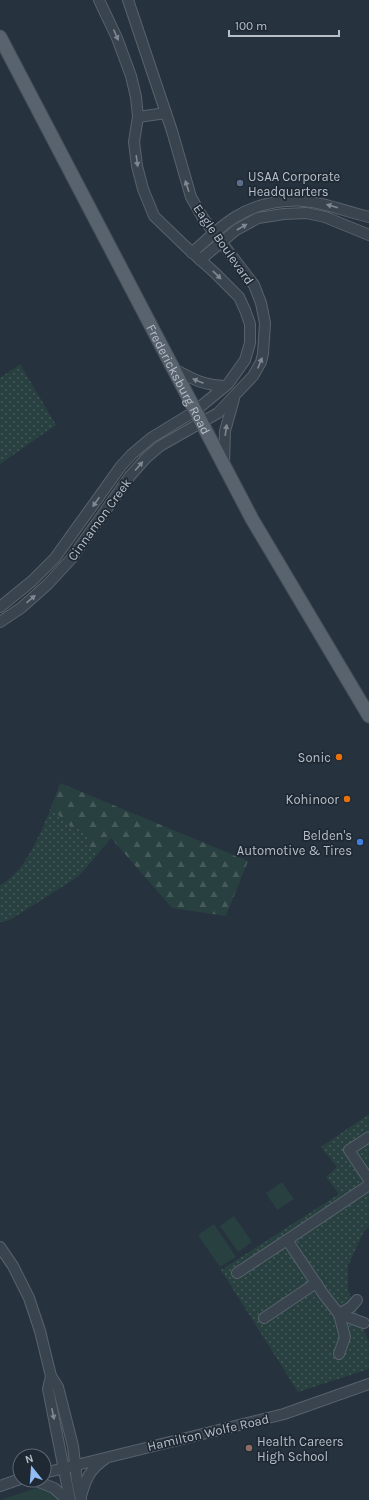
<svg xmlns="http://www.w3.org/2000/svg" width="369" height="1500" viewBox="0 0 369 1500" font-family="Karla,sans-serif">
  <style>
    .grass { fill: url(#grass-dots) }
    .forest { fill: url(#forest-firs) }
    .park { fill: #294040 }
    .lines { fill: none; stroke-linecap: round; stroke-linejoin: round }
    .minor-casing { stroke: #58626c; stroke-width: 12 }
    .major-casing { stroke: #444d57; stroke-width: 15 }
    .minor { stroke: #3a444e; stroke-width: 10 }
    .major { stroke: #59636e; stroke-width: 13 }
    .oneway { fill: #7f8892 }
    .service-dot { fill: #5c6f8a; stroke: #1f2934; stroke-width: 1.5 }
    .food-dot { fill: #e8710a; stroke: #1f2934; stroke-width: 1.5 }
    .shop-dot { fill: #3f7fe0; stroke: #1f2934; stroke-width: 1.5 }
    .education-dot { fill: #8d6e63; stroke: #1f2934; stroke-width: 1.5 }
    .labels { text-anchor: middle; stroke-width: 3.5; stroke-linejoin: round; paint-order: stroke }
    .poi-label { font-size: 13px; fill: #b7bfc9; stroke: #1f2934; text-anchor: end }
    .street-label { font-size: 13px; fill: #b7bfc9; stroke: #1f2934 }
  </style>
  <defs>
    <pattern id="grass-dots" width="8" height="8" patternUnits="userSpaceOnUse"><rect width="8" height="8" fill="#294040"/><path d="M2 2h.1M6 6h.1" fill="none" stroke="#465a5a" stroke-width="1.8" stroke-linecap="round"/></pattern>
    <pattern id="forest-firs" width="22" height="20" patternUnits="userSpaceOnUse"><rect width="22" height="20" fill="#294040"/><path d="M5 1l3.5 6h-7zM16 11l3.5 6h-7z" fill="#465a5a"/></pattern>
  </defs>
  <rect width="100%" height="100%" fill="#26323e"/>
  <g class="grass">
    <polygon points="20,364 56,425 0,464 0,378"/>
    <path d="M51 808 71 827 83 829 87 836 88 846 97 855 79 876 10 920 0 922V885C25 873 41 832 51 808Z"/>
    <polygon points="369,1114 369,1227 364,1231 348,1266 348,1290 369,1343 369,1369 298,1392 221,1270 339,1194 326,1177 337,1167 321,1147"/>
  </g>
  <polygon class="forest" points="60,783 248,861 226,916 172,908 111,838 97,855 88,846 87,836 83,829 71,827 51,808"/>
  <g class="park">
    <polygon points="282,1182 294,1199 277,1210 266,1193"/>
    <polygon points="234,1216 252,1242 238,1252 220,1226"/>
    <polygon points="214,1224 236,1257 220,1267 198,1235"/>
    <path d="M37 1488C48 1488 53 1492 61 1500H0Z"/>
  </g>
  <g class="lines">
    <g class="minor-casing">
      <g id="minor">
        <polyline points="138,117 166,113"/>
        <path d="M192 253C221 226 243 204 286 201 292 201 298 200 304 201 326 203 347 212 369 217"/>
        <polyline points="200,260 236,230 258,218 284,214 306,213 325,217 369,235"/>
        <path d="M174 369C193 379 202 385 225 386"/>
        <polyline points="224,464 225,431 234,399"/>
        <polyline points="0,607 32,581 55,558 121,466 132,454 151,438 195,411 228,384 245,360 250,343 250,324 245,310 239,297 215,273 185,246 154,216 143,189 137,166 134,142 138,117 136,97 131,76 117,38 99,0"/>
        <polyline points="0,622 21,608 48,584 71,559 130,476 146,458 160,446 218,413 253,376 261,362 263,354 265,323 261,303 254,285 203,218 191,197 172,131 128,0"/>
        <polyline points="369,1137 349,1150 369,1180"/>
        <polyline points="287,1240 369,1185"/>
        <polyline points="0,1247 13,1266 29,1298 40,1331 51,1376 58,1387 73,1446 77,1481 81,1500"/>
        <polyline points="237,1273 287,1240 324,1295 339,1314 345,1337 339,1354"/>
        <polyline points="339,1314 364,1323"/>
        <polyline points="339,1314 351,1307 357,1300"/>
        <polyline points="264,1318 316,1283"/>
        <polyline points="51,1376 48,1389 70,1500"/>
        <polyline points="44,1473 284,1414 369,1384"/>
        <polyline points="34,1480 54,1488 67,1500"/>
        <polyline points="0,1486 20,1479"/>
        <path d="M81 1496C86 1479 89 1470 105 1459"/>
      </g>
    </g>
    <g class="major-casing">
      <g id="major">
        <path id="s1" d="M0 37 252 519 369 716"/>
      </g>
    </g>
    <use href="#minor" class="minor"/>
    <use href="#major" class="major"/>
  </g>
  <defs><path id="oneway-solid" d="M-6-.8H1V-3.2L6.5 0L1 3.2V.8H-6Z"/></defs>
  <g class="oneway">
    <use href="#oneway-solid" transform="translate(116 35) rotate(66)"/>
    <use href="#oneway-solid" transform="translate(137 161) rotate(82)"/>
    <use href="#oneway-solid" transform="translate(187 186) rotate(-108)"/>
    <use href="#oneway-solid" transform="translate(332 206) rotate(-164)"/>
    <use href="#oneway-solid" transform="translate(242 227) rotate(-30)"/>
    <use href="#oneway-solid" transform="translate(217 275) rotate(44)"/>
    <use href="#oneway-solid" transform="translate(260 363) rotate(-68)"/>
    <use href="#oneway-solid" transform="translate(198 381) rotate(-158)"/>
    <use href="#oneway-solid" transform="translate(226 430) rotate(-82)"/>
    <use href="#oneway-solid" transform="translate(139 466) rotate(-49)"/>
    <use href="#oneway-solid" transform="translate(96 502) rotate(125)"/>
    <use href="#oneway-solid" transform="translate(31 599) rotate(-41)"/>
    <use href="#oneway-solid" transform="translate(53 1414) rotate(78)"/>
  </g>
  <circle class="service-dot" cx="240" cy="183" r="4"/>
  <g class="food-dot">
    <circle cx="339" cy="757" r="4"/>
    <circle cx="347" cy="799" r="4"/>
  </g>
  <circle class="shop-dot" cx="360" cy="842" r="4"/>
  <circle class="education-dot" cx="249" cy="1448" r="4"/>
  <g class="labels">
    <g class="poi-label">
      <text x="248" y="181" text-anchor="start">USAA Corporate<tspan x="248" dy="15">Headquarters</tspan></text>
      <text x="331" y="762">Sonic</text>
      <text x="339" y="804">Kohinoor</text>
      <text x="352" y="840">Belden's<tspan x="352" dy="15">Automotive &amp; Tires</tspan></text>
      <text x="257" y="1446" text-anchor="start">Health Careers<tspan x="257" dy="15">High School</tspan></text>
    </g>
    <g class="street-label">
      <text transform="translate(224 244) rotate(55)" y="5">Eagle Boulevard</text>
      <text dy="5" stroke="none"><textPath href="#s1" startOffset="386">Fredericksburg Road</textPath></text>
      <text transform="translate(99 519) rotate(-54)" y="5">Cinnamon Creek</text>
      <text transform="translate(208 1432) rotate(-13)" y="5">Hamilton Wolfe Road</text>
    </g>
  </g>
  <g transform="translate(32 1468) rotate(343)"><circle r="19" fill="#1f2934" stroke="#5c6570"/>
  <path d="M0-3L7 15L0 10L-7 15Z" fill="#92bdf2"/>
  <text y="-6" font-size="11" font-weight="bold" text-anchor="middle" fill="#b7bfc9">N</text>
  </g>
  <path d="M229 30v6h110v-6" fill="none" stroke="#b7bfc9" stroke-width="2"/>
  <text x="235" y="30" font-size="12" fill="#b7bfc9" stroke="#1f2934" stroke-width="3" paint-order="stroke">100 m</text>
</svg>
